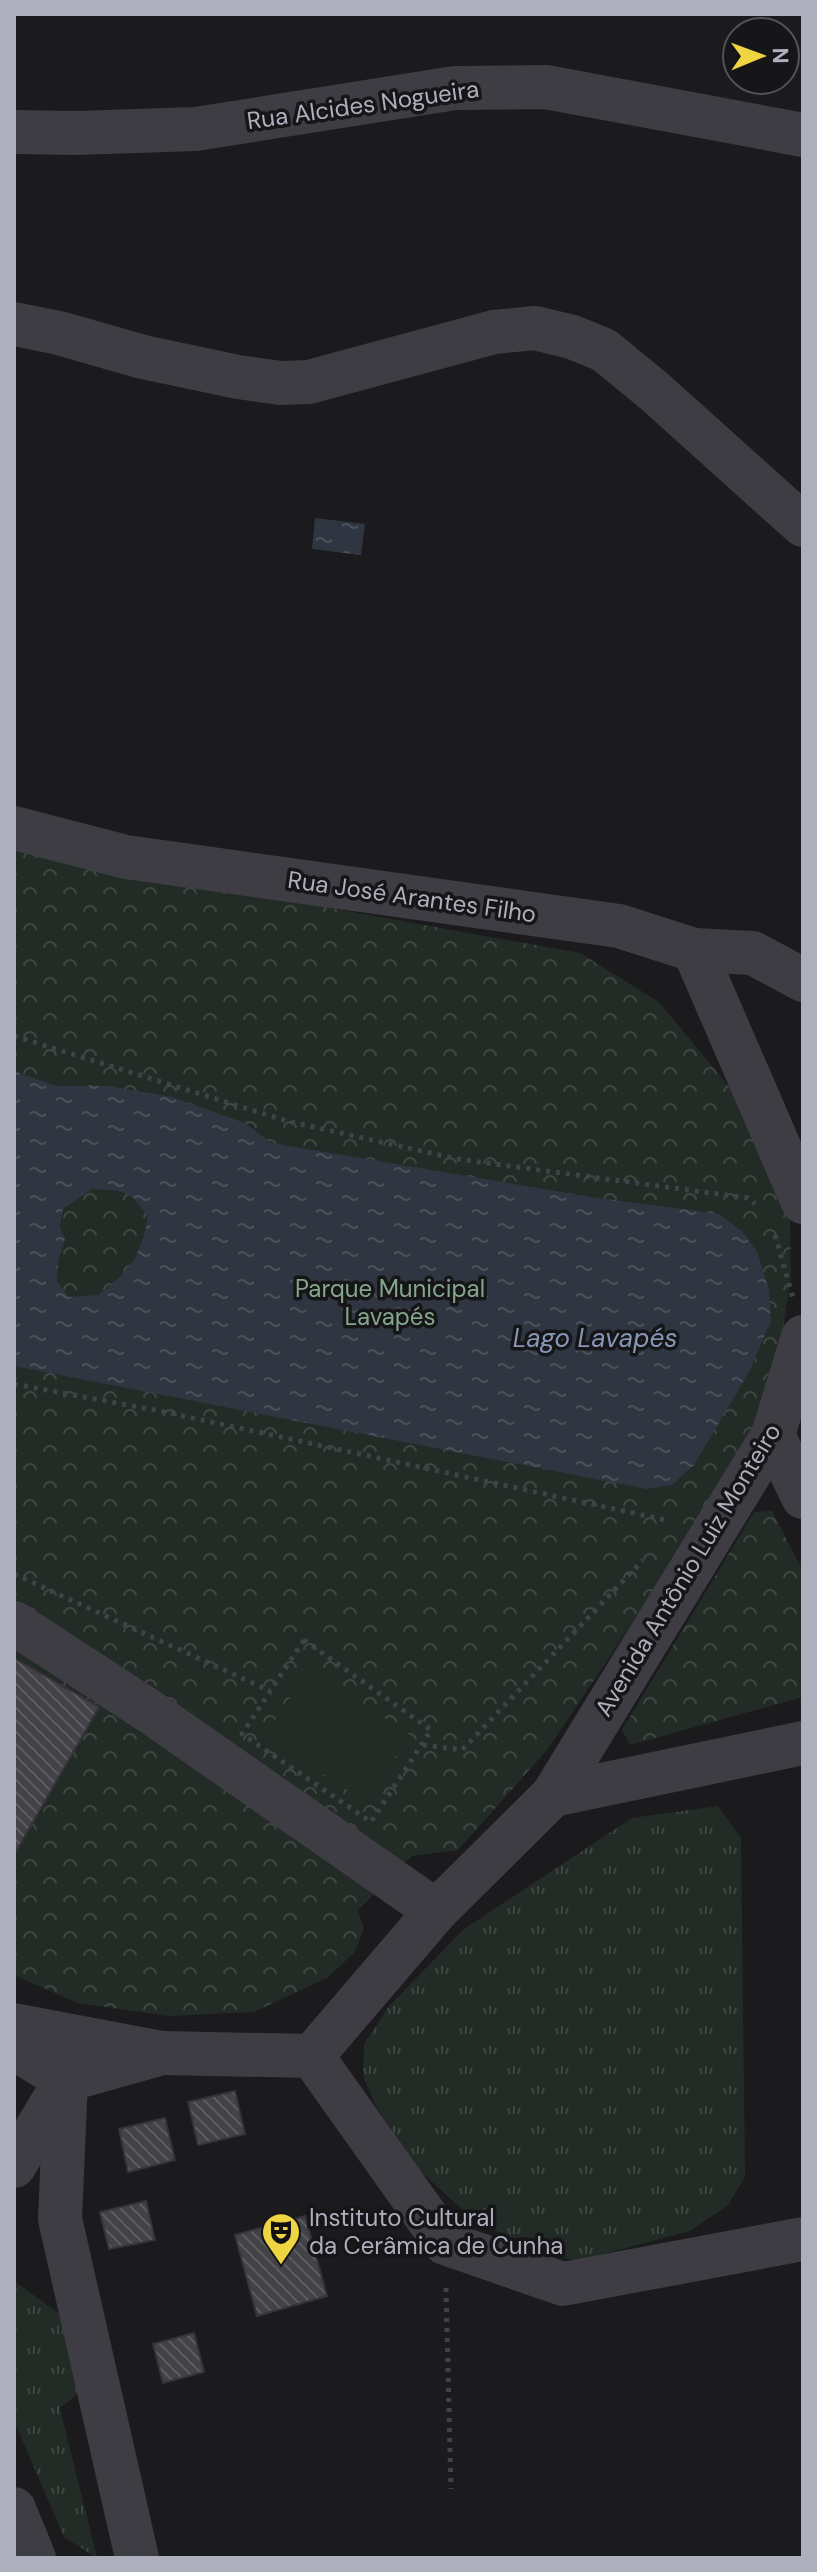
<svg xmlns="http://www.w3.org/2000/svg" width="817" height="2572" viewBox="0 0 817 2572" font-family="'DM Sans',sans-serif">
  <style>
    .grass { fill: url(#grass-tufts) }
    .park { fill: url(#park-crowns) }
    .pitch { fill: #222b25 }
    .water { fill: url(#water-ripples); fill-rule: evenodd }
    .building { fill: url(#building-back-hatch); stroke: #353439; stroke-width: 2 }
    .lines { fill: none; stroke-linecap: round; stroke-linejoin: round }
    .path { stroke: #414249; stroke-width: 5; stroke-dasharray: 4 6; stroke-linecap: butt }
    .minor { stroke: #3e3d44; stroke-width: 44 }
    .labels { text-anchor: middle; stroke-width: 7; stroke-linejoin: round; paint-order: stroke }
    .street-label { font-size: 24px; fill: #adafbc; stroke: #161518 }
    .park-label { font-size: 24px; fill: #85a68d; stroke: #161518 }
    .poi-label { font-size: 24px; fill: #adafbc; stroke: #161518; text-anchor: start }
    .water-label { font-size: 26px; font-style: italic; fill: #8696b5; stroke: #161518 }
  </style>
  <defs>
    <pattern id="grass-tufts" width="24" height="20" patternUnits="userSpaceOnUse" patternTransform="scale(2)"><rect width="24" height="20" fill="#222b25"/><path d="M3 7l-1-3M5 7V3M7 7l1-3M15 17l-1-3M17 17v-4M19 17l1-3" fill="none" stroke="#3f4743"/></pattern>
    <pattern id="park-crowns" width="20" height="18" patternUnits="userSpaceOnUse" patternTransform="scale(2)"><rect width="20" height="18" fill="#222b25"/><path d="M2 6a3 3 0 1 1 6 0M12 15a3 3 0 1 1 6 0" fill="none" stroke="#3f4743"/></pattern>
    <pattern id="water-ripples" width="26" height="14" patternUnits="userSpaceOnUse" patternTransform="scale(2)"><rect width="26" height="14" fill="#303641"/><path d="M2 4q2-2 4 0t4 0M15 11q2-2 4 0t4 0" fill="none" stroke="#4b515a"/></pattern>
    <pattern id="building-back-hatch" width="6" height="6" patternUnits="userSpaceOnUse" patternTransform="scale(2)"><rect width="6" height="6" fill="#424247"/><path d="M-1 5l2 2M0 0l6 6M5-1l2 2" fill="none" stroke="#5b5b60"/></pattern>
  </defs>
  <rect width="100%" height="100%" fill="#1b1a1d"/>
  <g class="grass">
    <polygon points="718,1806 741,1838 745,2177 728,2205 690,2231 577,2261 527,2249 465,2212 418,2169 376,2106 363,2076 364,2044 389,2006 464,1929 632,1818"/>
    <polygon points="14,2281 60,2314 86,2387 60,2408 97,2558 64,2537 14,2421"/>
  </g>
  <g class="park">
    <polygon points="14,851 580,953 659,1002 740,1100 790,1213 791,1276 772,1403 656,1587 548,1749 458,1850 412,1856 358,1910 364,1929 354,1953 327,1978 254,2012 169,2016 77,2003 14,1975"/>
    <polygon points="772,1511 803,1571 803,1697 630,1745 622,1730 754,1512"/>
  </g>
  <polygon class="pitch" points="309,1668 410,1735 366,1802 265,1736"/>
  <g class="water">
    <polygon points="315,518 365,524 361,555 312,549"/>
    <path d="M14 1071 56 1086H108L172 1097 245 1123 271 1143 591 1197 719 1214 743 1232 758 1254 769 1290 771 1321 750 1370 694 1465 672 1485 647 1489 14 1366ZM92 1189C124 1190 130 1190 148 1217L144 1236 135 1259 119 1278 98 1295 69 1297 57 1282 58 1261 65 1239 60 1227 63 1209Z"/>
  </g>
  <g class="building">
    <polygon points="14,1658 99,1707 14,1855"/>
    <polygon points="235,2091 245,2134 198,2145 188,2102"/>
    <polygon points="165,2118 175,2160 128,2172 119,2129"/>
    <polygon points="146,2201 155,2240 109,2249 100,2212"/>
    <polygon points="305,2216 327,2296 257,2316 235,2235"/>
    <polygon points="194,2333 204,2372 163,2383 153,2344"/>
  </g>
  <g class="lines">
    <g class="path">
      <polyline points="14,1036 287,1121 457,1159 748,1198 755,1204"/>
      <polyline points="775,1235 793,1298"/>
      <polyline points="14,1384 165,1412 670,1521"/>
      <polyline points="14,1574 270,1691"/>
      <polygon points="304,1640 431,1730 371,1822 242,1734"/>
      <polyline points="423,1745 462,1750 643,1560"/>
      <polyline points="446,2288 451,2489"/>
    </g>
    <g class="minor">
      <polyline points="14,132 76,133 196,129 455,88 546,87 803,135"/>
      <polyline points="14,324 59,333 143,357 238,377 281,383 309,382 494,332 535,328 572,337 604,350 654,391 803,525"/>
      <polyline points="14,828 126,857 619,926 694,950 753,953 803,980"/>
      <polyline points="694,950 803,1202"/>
      <polyline points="773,1435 803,1497"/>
      <polyline points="14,1623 152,1713 436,1911"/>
      <polyline points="553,1795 803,1743"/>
      <polyline points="14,2025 162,2053 66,2080 60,2219 137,2558"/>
      <polyline points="14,2048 66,2080 14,2166"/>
      <polyline points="162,2053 312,2056 436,1911 553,1795 773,1435 803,1337"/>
      <polyline points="312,2056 445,2243 563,2284 803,2239"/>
      <polyline points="14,2509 34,2558"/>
    </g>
  </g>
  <defs>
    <g id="theatre-pin" transform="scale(2)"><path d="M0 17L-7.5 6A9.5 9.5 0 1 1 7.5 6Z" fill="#eed541" stroke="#161518"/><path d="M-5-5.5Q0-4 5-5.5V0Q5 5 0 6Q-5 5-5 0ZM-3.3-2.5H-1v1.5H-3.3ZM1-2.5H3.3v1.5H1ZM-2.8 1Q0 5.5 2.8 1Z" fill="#111"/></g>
  </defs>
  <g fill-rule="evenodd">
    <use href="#theatre-pin" x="281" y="2232"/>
  </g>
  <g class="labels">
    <g class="street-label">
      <text transform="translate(363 105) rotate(-8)" y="8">Rua Alcides Nogueira</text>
      <text transform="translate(412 897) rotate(8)" y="8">Rua José Arantes Filho</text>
      <text transform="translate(688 1570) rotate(-59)" y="8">Avenida Antônio Luiz Monteiro</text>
    </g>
    <g class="park-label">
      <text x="390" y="1297">Parque Municipal<tspan x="390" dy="28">Lavapés</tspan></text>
    </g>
    <g class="poi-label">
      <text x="309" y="2226">Instituto Cultural<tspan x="309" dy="28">da Cerâmica de Cunha</tspan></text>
    </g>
    <g class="water-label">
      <text x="595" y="1347">Lago Lavapés</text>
    </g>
  </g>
  <rect width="817" height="2572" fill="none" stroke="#adafbc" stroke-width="32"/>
  <g transform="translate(761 56) rotate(89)"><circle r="38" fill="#161518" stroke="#52535a" stroke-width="2"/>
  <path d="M0-6L14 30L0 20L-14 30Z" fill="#eed541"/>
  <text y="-12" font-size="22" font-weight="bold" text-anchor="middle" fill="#adafbc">N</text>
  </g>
</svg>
